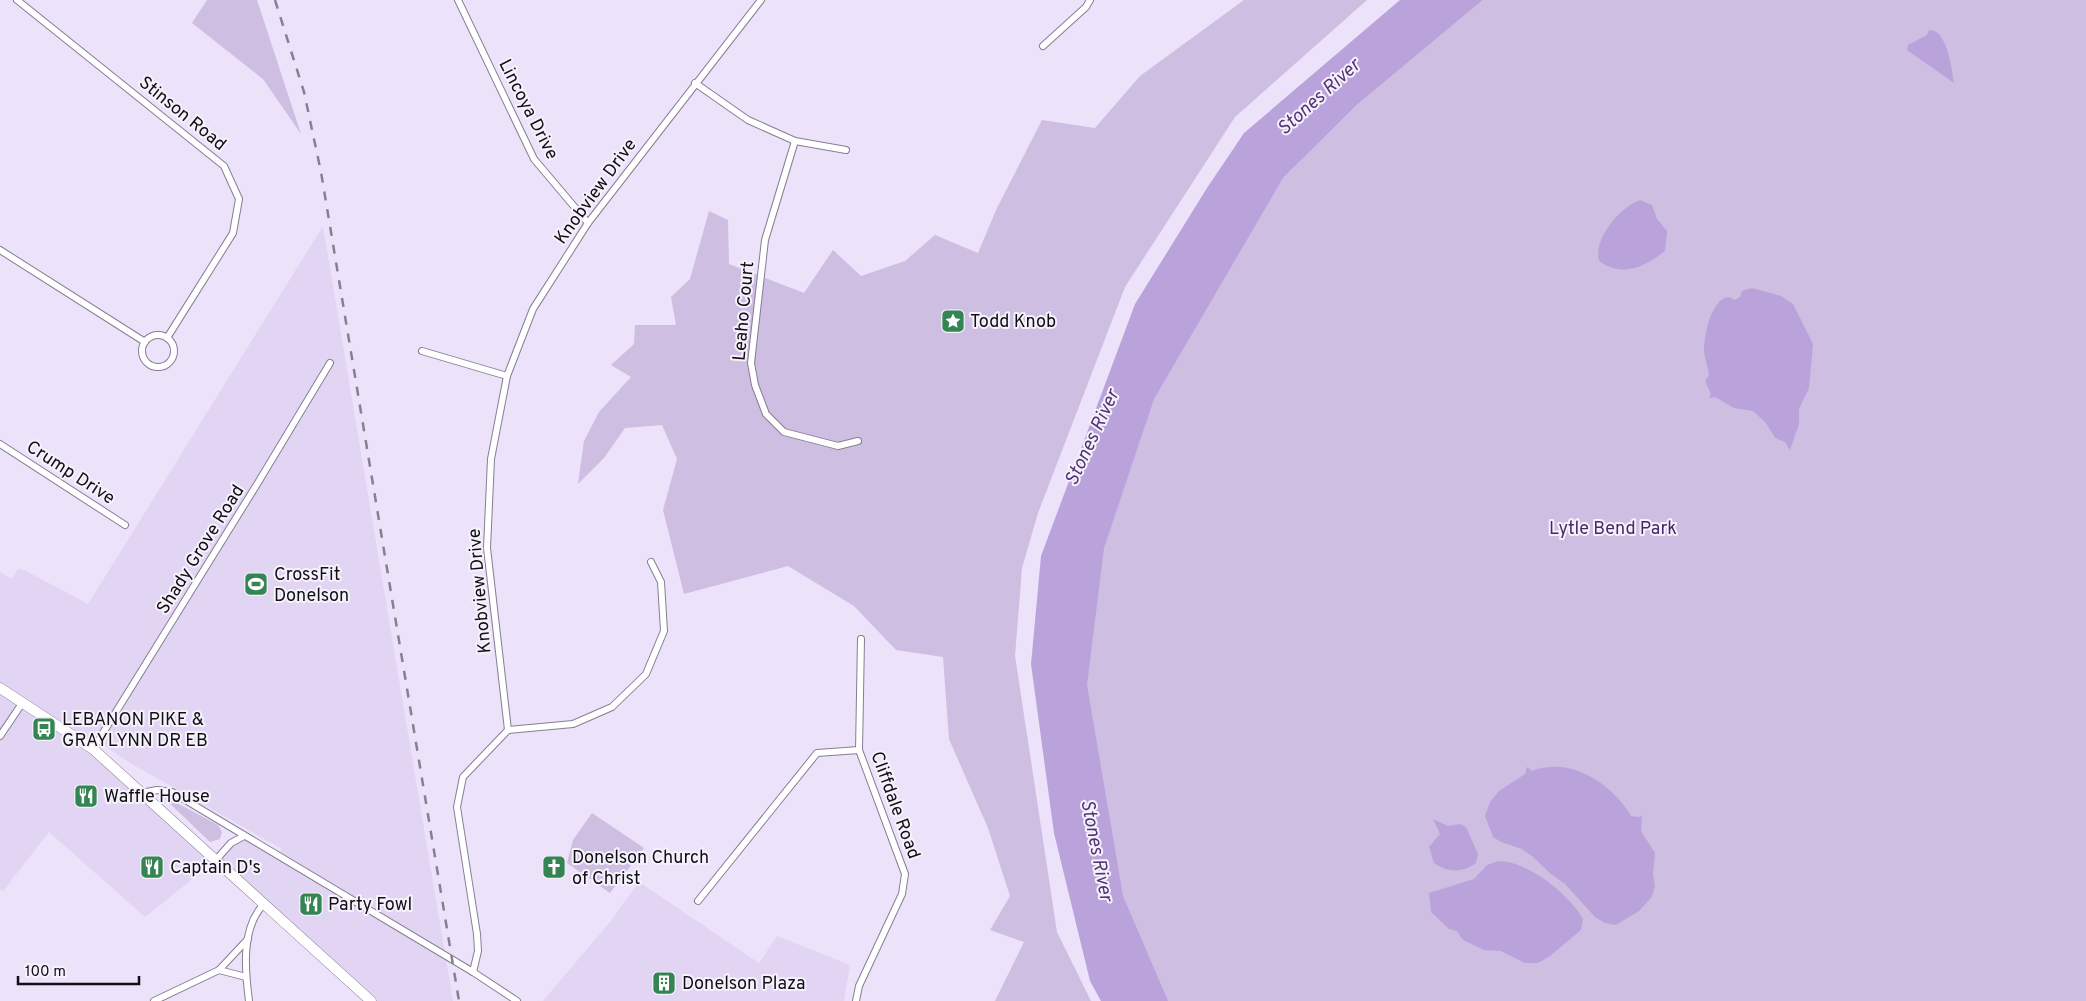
<svg xmlns="http://www.w3.org/2000/svg" width="2086" height="1001" viewBox="0 0 2086 1001" font-family="Overpass,sans-serif">
  <style>
    .built { fill: #e2d5f4; fill-rule: evenodd }
    .green { fill: #cdbee2 }
    .water { fill: #baa3da }
    .lines { fill: none; stroke-linecap: round; stroke-linejoin: round }
    .street-casing { stroke: #877e94; stroke-width: 8 }
    .primary-casing { stroke: #877e94; stroke-width: 11 }
    .street { stroke: #fff; stroke-width: 6 }
    .primary { stroke: #fff; stroke-width: 10 }
    .rail { stroke: #878091; stroke-width: 2.5; stroke-dasharray: 9 9; stroke-linecap: butt }
    .labels { text-anchor: middle; stroke-width: 4; stroke-linejoin: round; paint-order: stroke }
    .street-label { font-size: 18px; fill: #110e16; stroke: #f6f2fc }
    .poi-label { font-size: 18px; fill: #110e16; stroke: #f6f2fc; text-anchor: start }
    .park-label { font-size: 18px; fill: #472768; stroke: #f6f2fc }
    .water-label { font-size: 19px; font-style: italic; fill: #533375; stroke: #f6f2fc }
  </style>
  <rect width="100%" height="100%" fill="#ece2fa"/>
  <g class="built">
    <path d="M323 226 415 775 453 1001H371L215 861 145 917 49 832 3 891 0 889V572L12 579 18 569 24 570 88 604ZM100 738 106 747 132 764 282 849 279 856 244 836 215 860 93 749Z"/>
    <polygon points="639,882 759,963 777,936 850,965 844,1001 543,1001 610,922"/>
  </g>
  <g class="green">
    <polygon points="207,0 257,0 301,134 263,79 192,23"/>
    <polygon points="1244,0 1367,0 1235,117 1125,287 1038,513 1022,568 1015,656 1057,932 1091,1001 995,1001 1024,942 990,930 1010,896 988,828 949,739 943,657 896,650 854,606 788,566 684,594 663,510 677,459 662,425 625,428 604,458 578,484 584,441 599,412 631,377 611,365 634,344 635,325 676,325 671,297 690,279 709,211 728,220 729,264 804,293 833,250 861,276 905,261 935,235 978,253 997,208 1042,120 1095,128 1140,76"/>
    <polygon points="1483,0 2086,0 2086,1001 1111,1001 1055,728 1148,364 1283,178 1358,104"/>
    <polygon points="160,794 218,825 222,832 220,839 210,842"/>
    <polygon points="592,813 644,848 610,893 567,863 573,840"/>
  </g>
  <g class="water">
    <polygon points="1400,0 1483,0 1358,104 1283,178 1154,399 1104,548 1087,685 1123,896 1168,1001 1101,1001 1090,981 1054,833 1031,664 1041,556 1135,304 1207,188 1244,133"/>
    <path d="M1929 30C1947 28 1952 70 1954 83L1907 50 1908 45 1927 35Z"/>
    <path d="M1640 200 1652 205 1657 219 1667 231 1665 251C1644 267 1623 278 1599 261 1593 239 1620 207 1640 200Z"/>
    <path d="M1752 288 1781 296 1793 304 1813 344 1809 388 1799 409V424L1790 450 1785 442 1775 438 1766 423 1753 411 1734 408 1715 397 1709 398 1711 394 1705 381 1709 375C1708 367 1705 360 1704 351 1704 338 1710 300 1728 297L1735 300 1740 297 1742 291Z"/>
    <path d="M1527 767 1532 771C1571 756 1612 784 1631 816L1639 817 1642 815 1641 831 1655 853 1653 874 1655 887 1651 898 1639 911 1616 925 1605 923 1595 917 1565 884 1551 874 1533 857 1522 849 1501 842 1493 837 1485 816 1490 802 1499 791 1525 774Z"/>
    <path d="M1433 819 1448 826 1460 824 1466 827 1478 854 1476 863C1462 873 1448 873 1434 863L1429 847 1440 834Z"/>
    <path d="M1498 861C1528 861 1569 894 1583 919L1581 930 1550 956 1538 963H1525L1501 951 1484 950 1463 940 1457 931 1449 929 1431 912 1429 893 1474 879 1487 865Z"/>
  </g>
  <g class="lines">
    <g class="street-casing">
      <g id="street">
        <polyline points="17,0 224,166 239,199 233,233 167,338"/>
        <polyline points="458,0 534,159 588,223"/>
        <polyline points="1043,46 1086,7 1090,0"/>
        <polyline points="695,83 748,120 795,141 846,150"/>
        <polyline points="795,141 765,240 751,363 755,385 766,414 784,432 838,446 858,441"/>
        <polyline points="0,250 145,342"/>
        <circle cx="158" cy="351" r="16"/>
        <polyline points="422,351 507,376"/>
        <polyline points="0,444 125,525"/>
        <polyline points="508,730 573,724 612,707 646,674 664,631 661,582 651,562"/>
        <polyline points="0,736 23,702"/>
        <polyline points="93,749 259,481 330,363"/>
        <polyline points="141,793 157,790 172,792 473,972 517,1001"/>
        <polyline points="215,861 231,843 244,836"/>
        <polyline points="698,901 817,753 859,750"/>
        <polyline points="219,970 246,977"/>
        <polyline points="473,972 478,951 477,934 457,807 463,777 508,730 487,548 491,459 507,376 533,309 588,223 761,0"/>
        <polyline points="154,1001 219,970 248,939"/>
        <path d="M249 1001C245 970 241 929 263 905"/>
        <polyline points="856,1001 859,986 902,894 905,874 859,750 861,639"/>
      </g>
    </g>
    <g class="primary-casing">
      <polyline id="primary" points="0,688 93,749 371,1001"/>
    </g>
    <use href="#street" class="street"/>
    <use href="#primary" class="primary"/>
    <polyline class="rail" points="275,0 304,92 321,172 459,1001"/>
  </g>
  <defs>
    <g id="sight-square" transform="scale(1.25)"><rect x="-9" y="-9" width="18" height="18" rx="4" fill="#358454" stroke="#f6f2fc"/><path d="M0-6L1.8-2.2L6-1.7L2.9 1.2L3.7 5.4L0 3.3L-3.7 5.4L-2.9 1.2L-6-1.7L-1.8-2.2Z" fill="#fff"/></g>
    <g id="stadium-square" transform="scale(1.25)"><rect x="-9" y="-9" width="18" height="18" rx="4" fill="#358454" stroke="#f6f2fc"/><path d="M0-5a6.5 5 0 1 0 0 10a6.5 5 0 1 0 0-10ZM-3.5-1.8h7v3.6h-7Z" fill="#fff"/></g>
    <g id="bus-square" transform="scale(1.25)"><rect x="-9" y="-9" width="18" height="18" rx="4" fill="#358454" stroke="#f6f2fc"/><path d="M-5-6H5V4H4V6H2V4H-2V6H-4V4H-5ZM-3.5-4V0h7V-4ZM-3.5 1.2v1.5H-2V1.2ZM2 1.2v1.5H3.5V1.2Z" fill="#fff"/></g>
    <g id="restaurant-square" transform="scale(1.25)"><rect x="-9" y="-9" width="18" height="18" rx="4" fill="#358454" stroke="#f6f2fc"/><path d="M-5-6h1v4h1v-4h1v4h1v-4h1v5L-1.5 .5V6h-2V.5L-5-1ZM5-6V6H3V1.5H1.5Q1.5-4 5-6Z" fill="#fff"/></g>
    <g id="church-square" transform="scale(1.25)"><rect x="-9" y="-9" width="18" height="18" rx="4" fill="#358454" stroke="#f6f2fc"/><path d="M-1.2-6h2.4v3.5h3.3v2.4h-3.3V6h-2.4V-.1h-3.3v-2.4h3.3Z" fill="#fff"/></g>
    <g id="building-square" transform="scale(1.25)"><rect x="-9" y="-9" width="18" height="18" rx="4" fill="#358454" stroke="#f6f2fc"/><path d="M-4-6H4V6H1V3H-1V6H-4ZM-2.5-4.3h1.7v1.8h-1.7ZM.8-4.3h1.7v1.8H.8ZM-2.5-1h1.7V.8h-1.7ZM.8-1h1.7V.8H.8Z" fill="#fff"/></g>
  </defs>
  <g fill-rule="evenodd">
    <use href="#sight-square" x="953" y="321"/>
    <use href="#stadium-square" x="256" y="584"/>
    <use href="#bus-square" x="44" y="729"/>
    <use href="#restaurant-square" x="86" y="796"/>
    <use href="#restaurant-square" x="152" y="867"/>
    <use href="#church-square" x="554" y="867"/>
    <use href="#restaurant-square" x="311" y="904"/>
    <use href="#building-square" x="664" y="983"/>
  </g>
  <g class="labels">
    <g class="street-label">
      <text transform="translate(529 109) rotate(63)" y="6">Lincoya Drive</text>
      <text transform="translate(183 113) rotate(39)" y="6">Stinson Road</text>
      <text transform="translate(595 191) rotate(-54)" y="6">Knobview Drive</text>
      <text transform="translate(743 311) rotate(-85)" y="6">Leaho Court</text>
      <text transform="translate(71 472) rotate(33)" y="6">Crump Drive</text>
      <text transform="translate(200 549) rotate(-58)" y="6">Shady Grove Road</text>
      <text transform="translate(479 591) rotate(-95)" y="6">Knobview Drive</text>
      <text transform="translate(896 805) rotate(70)" y="6">Cliffdale Road</text>
    </g>
    <g class="poi-label">
      <text x="970" y="327">Todd Knob</text>
      <text x="274" y="580">CrossFit<tspan x="274" dy="21">Donelson</tspan></text>
      <text x="62" y="725">LEBANON PIKE &amp;<tspan x="62" dy="21">GRAYLYNN DR EB</tspan></text>
      <text x="104" y="802">Waffle House</text>
      <text x="572" y="863">Donelson Church<tspan x="572" dy="21">of Christ</tspan></text>
      <text x="170" y="873">Captain D's</text>
      <text x="328" y="910">Party Fowl</text>
      <text x="682" y="989">Donelson Plaza</text>
    </g>
    <g class="park-label">
      <text x="1613" y="534">Lytle Bend Park</text>
    </g>
    <g class="water-label">
      <text transform="translate(1318 96) rotate(-42)" y="7">Stones River</text>
      <text transform="translate(1091 437) rotate(-65)" y="7">Stones River</text>
      <text transform="translate(1098 850) rotate(79)" y="7">Stones River</text>
    </g>
  </g>
  <path d="M18 976v8h121v-8" fill="none" stroke="#110e16" stroke-width="2.5"/>
  <text x="25" y="976" font-size="15" fill="#110e16" stroke="#f6f2fc" stroke-width="4" paint-order="stroke">100 m</text>
</svg>
